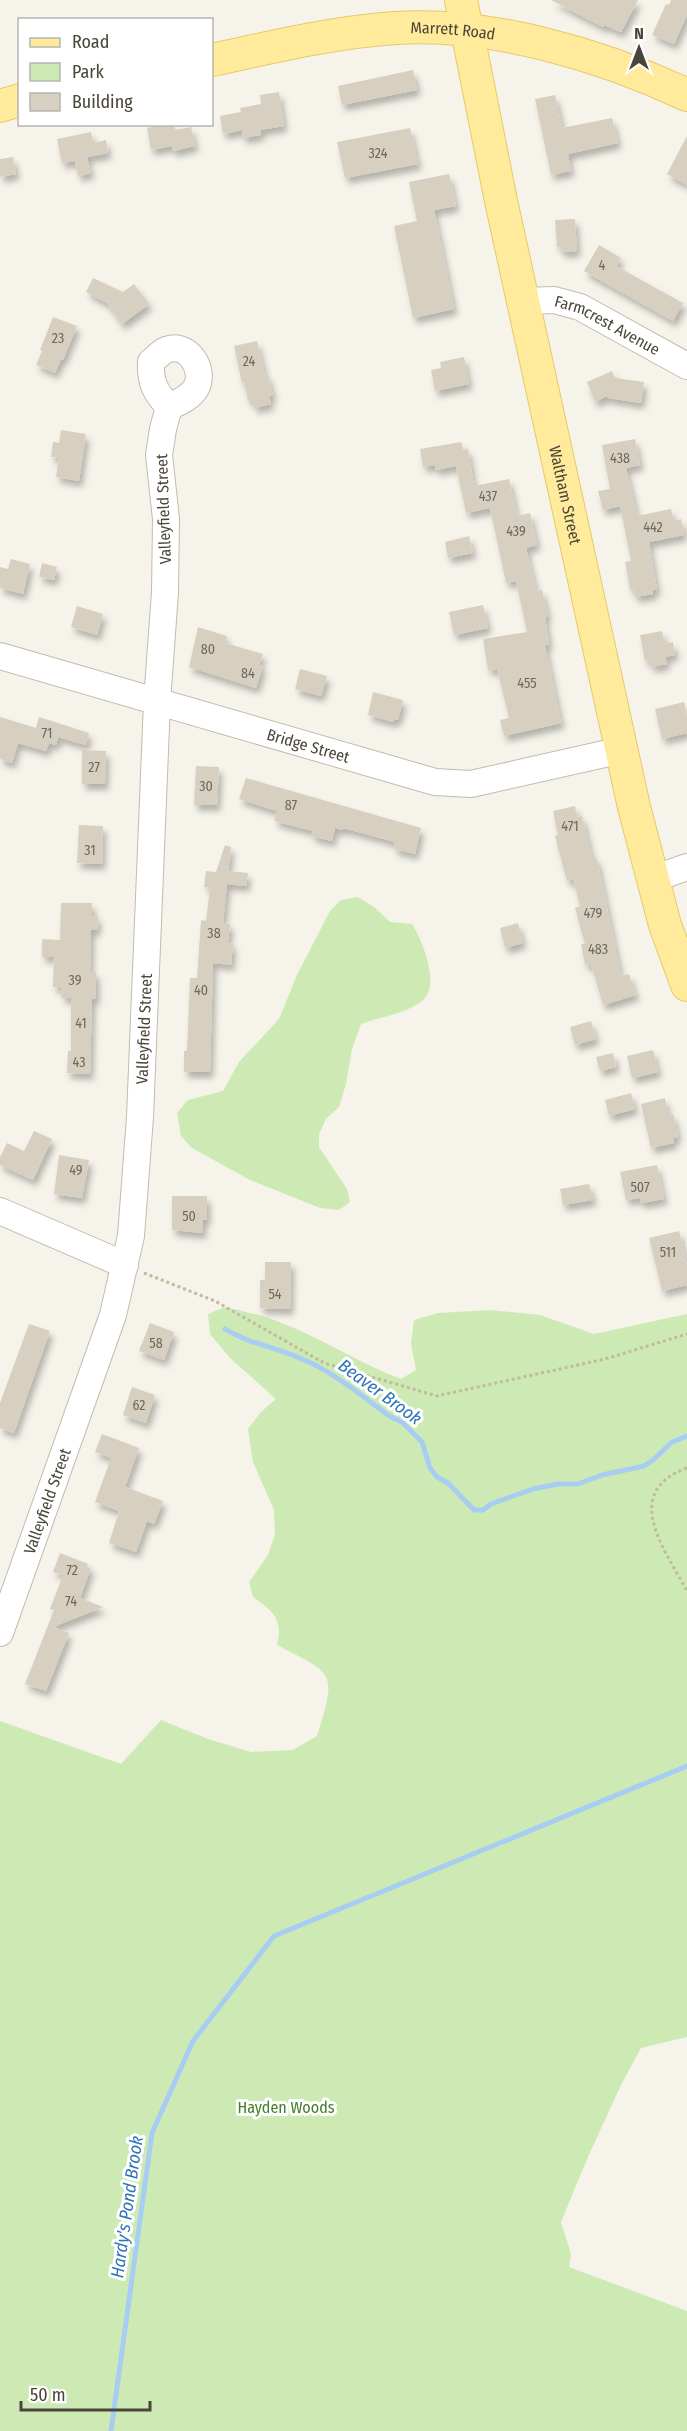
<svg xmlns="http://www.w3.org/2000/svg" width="687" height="2431" viewBox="0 0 687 2431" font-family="'Fira Sans Condensed',sans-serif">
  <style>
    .green { fill: #cdeab4 }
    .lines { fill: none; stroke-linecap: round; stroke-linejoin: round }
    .stream { stroke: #a8cdf2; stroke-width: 5 }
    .building { fill: #d7d0c0; filter: url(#shadow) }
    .minor-casing { stroke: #c1bcad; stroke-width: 28 }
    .major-casing { stroke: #e5ca69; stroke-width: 34 }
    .path { stroke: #c3b99e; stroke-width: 3; stroke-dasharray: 3 3; stroke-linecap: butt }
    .minor { stroke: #fff; stroke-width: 26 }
    .major { stroke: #ffeb9b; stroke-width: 32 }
    .labels { text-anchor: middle; stroke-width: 6; stroke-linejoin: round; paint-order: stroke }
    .number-label { font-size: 14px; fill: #6d685b }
    .street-label { font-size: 16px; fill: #4a4539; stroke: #fff }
    .park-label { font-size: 16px; fill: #437e2a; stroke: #fff }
    .water-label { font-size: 18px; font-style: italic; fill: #2f73b9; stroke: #fff }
  </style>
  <defs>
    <filter id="shadow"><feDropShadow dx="3.5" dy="6" stdDeviation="3" flood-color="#0004"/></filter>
  </defs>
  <rect width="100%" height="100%" fill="#f6f3eb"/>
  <g class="green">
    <path d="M358 897 374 907 390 922 412 924C423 941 441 987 422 1001 405 1014 380 1017 361 1024L352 1049 346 1084 339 1107 326 1119 319 1134V1147L347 1189 350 1202 339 1210 320 1208 250 1180 192 1148 181 1136 177 1113 188 1100 223 1091 239 1062 279 1019 297 975 330 911 341 900Z"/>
    <path d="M225 1307C241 1311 258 1314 274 1320 319 1336 358 1363 401 1379L416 1370 411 1344 414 1320 438 1313 490 1310 540 1315 594 1334 687 1314V2037L641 2048 621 2085 587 2159 561 2222 571 2254 569 2267 687 2311V2431H0V1721L121 1764 161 1720 208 1739 251 1752 293 1750 317 1736C337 1671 335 1675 277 1645 283 1619 274 1612 253 1597L249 1582 268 1555 275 1534 274 1510 253 1462 248 1429 261 1412 276 1399 230 1358 210 1334 208 1314Z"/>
  </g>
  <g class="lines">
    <g class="stream">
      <path d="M225 1329C249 1344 276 1347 302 1359 334 1372 363 1397 391 1417L402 1422 422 1442 430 1468 437 1477 448 1483 474 1510H483L491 1504 533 1489 558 1484H578L602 1475 644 1466 653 1460 672 1442 687 1436"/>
      <polyline points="111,2431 152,2133 193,2041 274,1936 687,1766"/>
    </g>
  </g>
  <g class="building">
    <polygon points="551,0 638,0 621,32 604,25 603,27"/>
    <polygon points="671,0 687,0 687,15 674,44 652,35 666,4 669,5"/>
    <polygon points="413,70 417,90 342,105 338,86"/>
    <polygon points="279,92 284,126 260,130 261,135 243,138 242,130 223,134 220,116 241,112 240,108 261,104 260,95"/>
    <polygon points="555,95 562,128 612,118 618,143 568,154 571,171 551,175 535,99"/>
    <polygon points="166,124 174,124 175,130 191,127 195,146 173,151 172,146 151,150 147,128"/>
    <polygon points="410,128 418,164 345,178 337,142"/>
    <polygon points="91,132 93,143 106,140 108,153 87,157 91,173 78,176 75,161 62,163 57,139"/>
    <polygon points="687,136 687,185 667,174"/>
    <polygon points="13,157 16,174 0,177 0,159"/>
    <polygon points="449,174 456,206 434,210 454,309 413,318 394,226 417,221 409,182"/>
    <polygon points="575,219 577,251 562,252 561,247 557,247 555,220"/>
    <polygon points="599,245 621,258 616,266 683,303 673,321 584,271"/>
    <polygon points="93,278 123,292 134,284 149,304 122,324 107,303 86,292"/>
    <polygon points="53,317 77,326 63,360 61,359 55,373 36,365 42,351 40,350"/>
    <polygon points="257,341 265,376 268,375 273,396 269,396 271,404 254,408 253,400 248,401 244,382 242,383 234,346"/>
    <polygon points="464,357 469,384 435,391 431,370 441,368 440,362"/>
    <polygon points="612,371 615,378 644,382 641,403 608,398 607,396 595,402 587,382"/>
    <polygon points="61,430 86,434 79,481 56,477 59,458 51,457 53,442 59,443"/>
    <polygon points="635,439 640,465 626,468 637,516 671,509 674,521 681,519 684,535 649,542 657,590 653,590 653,594 635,597 634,589 630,590 627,572 625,562 631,561 620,506 603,510 598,491 610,489 602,445"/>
    <polygon points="461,442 463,450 468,449 474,486 509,479 517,516 530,513 537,545 526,548 536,591 542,590 548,616 545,617 549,644 546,645 546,650 561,723 504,736 500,720 509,718 497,669 488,670 483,639 527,632 516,581 506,583 490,508 466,513 456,466 436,470 435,465 423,467 420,449"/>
    <polygon points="469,536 473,553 448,558 445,542"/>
    <polygon points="11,559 30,564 23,594 0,588 0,567 8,569"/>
    <polygon points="42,563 57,567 54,580 39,577"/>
    <polygon points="483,605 488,628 454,635 449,612"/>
    <polygon points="77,606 103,614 97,635 71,627"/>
    <polygon points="198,627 227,636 225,643 263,654 259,665 263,666 256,688 189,667"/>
    <polygon points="662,631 665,644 673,642 675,655 665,657 667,664 651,667 650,660 645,661 640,635"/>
    <polygon points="300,669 327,676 321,696 295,689"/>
    <polygon points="373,692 403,700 398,720 394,719 393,722 368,715"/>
    <polygon points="684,702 687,716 687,733 662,739 655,709"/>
    <polygon points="0,717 36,728 39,717 89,733 86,745 58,737 56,745 49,743 46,751 18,743 12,763 0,759"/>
    <polygon points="82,750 106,751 105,784 82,784"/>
    <polygon points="196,766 219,767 217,805 194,805"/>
    <polygon points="246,778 421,828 415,854 394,849 395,842 343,828 343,830 335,828 332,841 311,836 313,831 274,821 277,811 239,799"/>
    <polygon points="575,806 577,817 582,816 592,858 596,857 599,869 621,976 629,974 636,995 603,1005 591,964 585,965 581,944 585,944 575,908 580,906 573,879 567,881 555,836 558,835 553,811"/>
    <polygon points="79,825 103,826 102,864 77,863"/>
    <polygon points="225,845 231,847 228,871 248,873 246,886 227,884 223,923 230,924 228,943 233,944 231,965 213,963 210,1072 184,1072 184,1051 187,1051 190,978 197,978 201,920 206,921 210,888 204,887 206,871 216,872"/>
    <polygon points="61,903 92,903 92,916 98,916 97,930 91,930 90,972 96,972 96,999 92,999 90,1074 67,1073 68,1051 71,1051 71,998 61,998 62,988 53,987 54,957 42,957 42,939 60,940"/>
    <polygon points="518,923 523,943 505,948 500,928"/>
    <polygon points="591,1021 596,1039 575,1045 570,1027"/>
    <polygon points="653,1050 658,1072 632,1078 627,1056"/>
    <polygon points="613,1053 616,1067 600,1071 596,1057"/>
    <polygon points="631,1093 635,1109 609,1116 605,1100"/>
    <polygon points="665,1098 668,1115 673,1114 678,1137 673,1138 674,1143 651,1148 641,1104"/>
    <polygon points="34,1131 52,1139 33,1180 0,1165 0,1157 7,1143 24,1151"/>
    <polygon points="59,1155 89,1160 82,1198 54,1194"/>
    <polygon points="657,1165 664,1199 641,1203 640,1198 626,1200 620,1172"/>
    <polygon points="589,1184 593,1200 563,1205 560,1189"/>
    <polygon points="172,1196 207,1196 207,1220 203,1220 203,1233 172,1230"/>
    <polygon points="679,1231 687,1266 687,1285 662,1291 649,1238"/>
    <polygon points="265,1262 291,1262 290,1309 260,1308 260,1280 265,1280"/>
    <polygon points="150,1323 174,1332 164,1360 139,1351"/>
    <polygon points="29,1324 50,1331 14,1433 0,1428 0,1403"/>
    <polygon points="132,1387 155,1395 146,1423 123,1415"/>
    <polygon points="102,1434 139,1448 125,1487 163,1501 154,1524 147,1521 136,1552 109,1543 119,1511 95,1502 111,1458 95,1452"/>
    <polygon points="60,1553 88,1564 87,1567 91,1568 80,1598 103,1607 53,1627 69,1633 46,1691 25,1684 54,1610 50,1609 63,1575 53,1572"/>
  </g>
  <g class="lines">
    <g class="minor-casing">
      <g id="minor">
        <path id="s1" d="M523 301 554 300 580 307 687 366"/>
        <path id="s2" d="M0 656 435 782 471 784 622 750"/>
        <polyline points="653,879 687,867"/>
        <polyline points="0,1211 125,1265"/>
        <path id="s3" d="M0 1633 113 1315 131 1236 140 1117 157 702 165 592 166 519 159 455 163 429 169 407C155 392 150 382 151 362 156 358 161 352 166 350 188 341 206 370 196 388 190 398 179 402 169 407"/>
      </g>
    </g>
    <g class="major-casing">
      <g id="major">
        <path id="s4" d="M461 0 501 201 634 807 665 925 687 985"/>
        <path id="s5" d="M212 60C272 47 334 32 396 28 491 22 602 55 687 95"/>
        <polyline points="0,106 20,100"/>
      </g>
    </g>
    <g class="path">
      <polyline points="144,1273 215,1301 324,1363 437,1396 605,1359 687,1334"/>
      <path d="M687 1468C620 1492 665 1550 687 1591"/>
    </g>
    <use href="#minor" class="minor"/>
    <use href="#major" class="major"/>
  </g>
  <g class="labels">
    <g class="number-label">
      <text x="378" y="158">324</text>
      <text x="602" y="270">4</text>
      <text x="58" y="343">23</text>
      <text x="249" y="366">24</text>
      <text x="620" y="463">438</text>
      <text x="488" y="501">437</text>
      <text x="653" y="532">442</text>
      <text x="516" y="536">439</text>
      <text x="208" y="654">80</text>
      <text x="248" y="678">84</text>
      <text x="527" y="688">455</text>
      <text x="47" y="738">71</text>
      <text x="94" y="772">27</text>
      <text x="206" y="791">30</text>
      <text x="291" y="810">87</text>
      <text x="570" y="831">471</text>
      <text x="90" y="855">31</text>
      <text x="593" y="918">479</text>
      <text x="214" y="938">38</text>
      <text x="598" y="954">483</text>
      <text x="75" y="985">39</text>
      <text x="201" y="995">40</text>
      <text x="81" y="1028">41</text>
      <text x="79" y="1067">43</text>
      <text x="76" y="1175">49</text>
      <text x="640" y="1192">507</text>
      <text x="189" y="1221">50</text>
      <text x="668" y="1257">511</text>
      <text x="275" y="1299">54</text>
      <text x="156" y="1348">58</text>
      <text x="139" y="1410">62</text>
      <text x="72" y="1575">72</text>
      <text x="71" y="1606">74</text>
    </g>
    <g class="street-label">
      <text dy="6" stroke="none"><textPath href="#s5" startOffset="244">Marrett Road</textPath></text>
      <text dy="6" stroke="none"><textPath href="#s1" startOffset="90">Farmcrest Avenue</textPath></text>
      <text dy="6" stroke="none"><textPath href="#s4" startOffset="506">Waltham Street</textPath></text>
      <text transform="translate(163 509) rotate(-92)" y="6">Valleyfield Street</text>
      <text dy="6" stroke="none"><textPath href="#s2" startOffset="321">Bridge Street</textPath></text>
      <text dy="6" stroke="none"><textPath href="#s3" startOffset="626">Valleyfield Street</textPath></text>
      <text dy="6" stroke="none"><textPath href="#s3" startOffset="140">Valleyfield Street</textPath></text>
    </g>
    <g class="park-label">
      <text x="286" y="2113">Hayden Woods</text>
    </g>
    <g class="water-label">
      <text transform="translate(380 1392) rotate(36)" y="6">Beaver Brook</text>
      <text transform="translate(127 2207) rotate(-82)" y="6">Hardy's Pond Brook</text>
    </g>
  </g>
  <rect x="18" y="18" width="195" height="108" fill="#ffffff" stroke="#b7b5b0" stroke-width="1.5"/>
  <rect x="30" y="38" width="30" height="9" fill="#ffeb9b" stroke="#b7b5b0" stroke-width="1.5"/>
  <text x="72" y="48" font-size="18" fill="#4a4539">Road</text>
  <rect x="30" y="63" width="30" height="18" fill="#cdeab4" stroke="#b7b5b0" stroke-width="1.5"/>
  <text x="72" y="78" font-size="18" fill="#4a4539">Park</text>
  <rect x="30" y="93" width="30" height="18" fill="#d7d0c0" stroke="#b7b5b0" stroke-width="1.5"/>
  <text x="72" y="108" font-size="18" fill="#4a4539">Building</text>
  <g transform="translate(639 48)" stroke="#ffffff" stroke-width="4.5" paint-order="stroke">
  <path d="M0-4.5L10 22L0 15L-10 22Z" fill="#4a4539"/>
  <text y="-9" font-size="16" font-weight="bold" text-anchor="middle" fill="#4a4539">N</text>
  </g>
  <path d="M21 2401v9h129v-9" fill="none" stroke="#4a4539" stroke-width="3"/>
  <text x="30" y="2401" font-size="18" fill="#4a4539" stroke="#ffffff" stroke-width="4.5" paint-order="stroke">50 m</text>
</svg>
